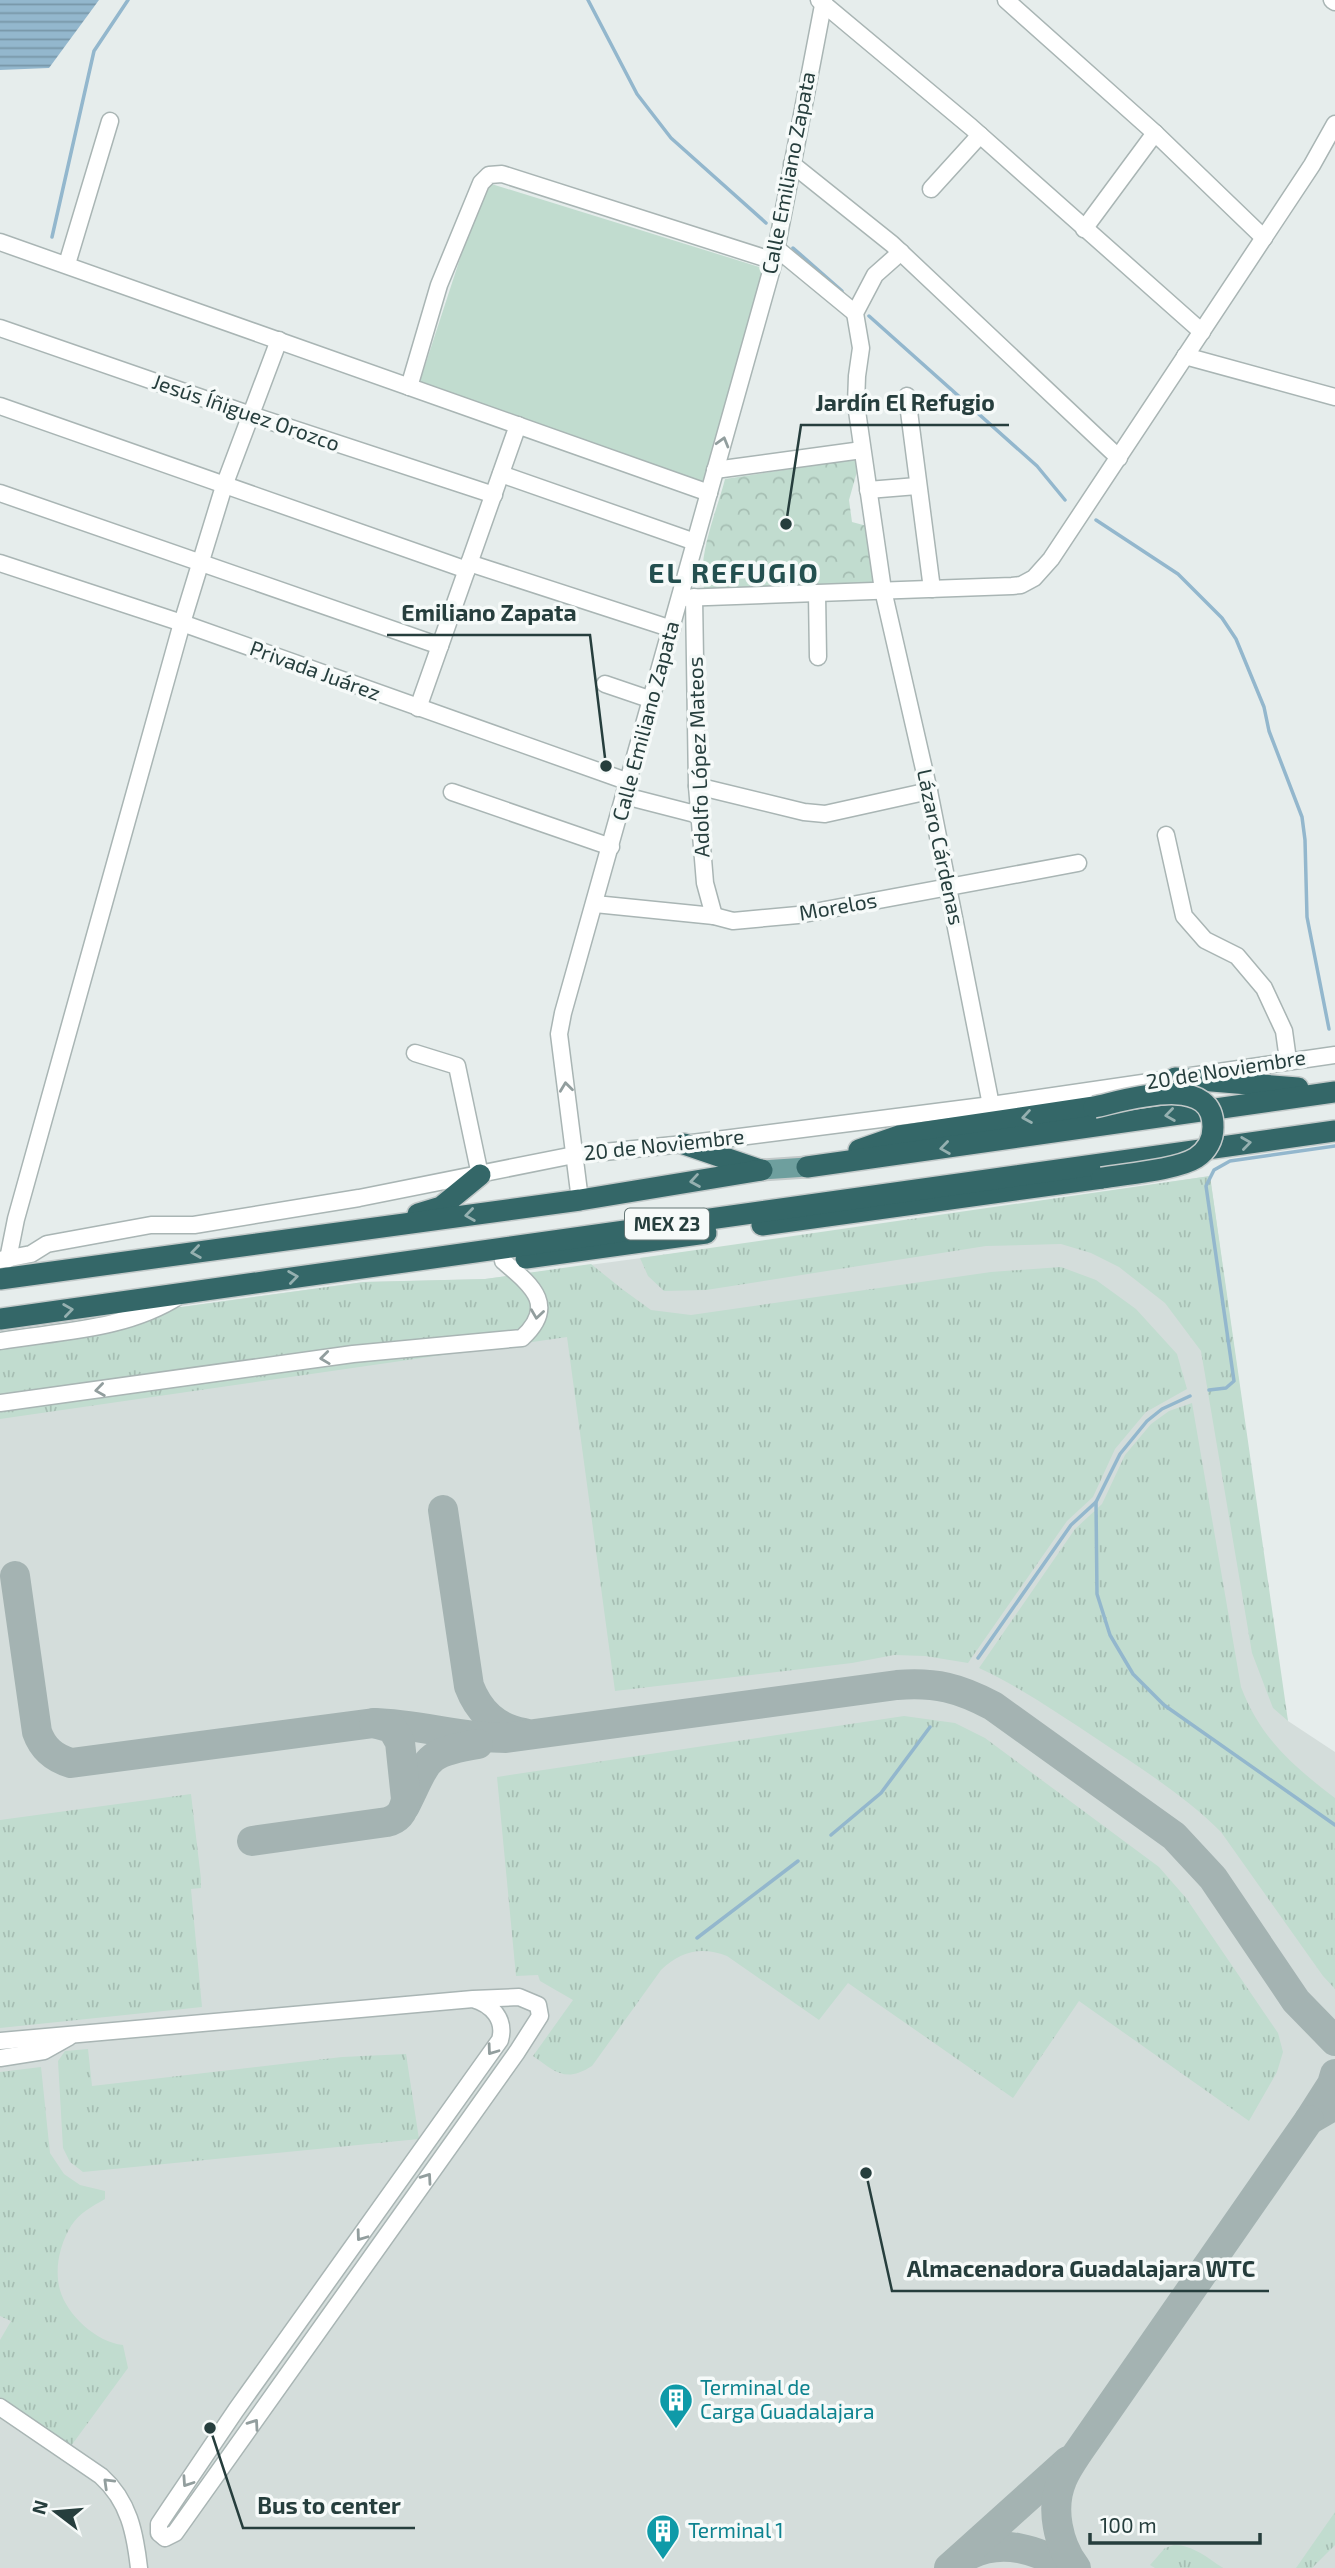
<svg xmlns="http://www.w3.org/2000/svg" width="1335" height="2568" viewBox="0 0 1335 2568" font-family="'Exo 2',sans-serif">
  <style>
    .built { fill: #d4dddb }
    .grass { fill: url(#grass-tufts) }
    .park { fill: url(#park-crowns) }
    .garden { fill: #c1dccf }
    .water { fill: url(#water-rules) }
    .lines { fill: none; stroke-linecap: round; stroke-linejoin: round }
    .stream { stroke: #93b7cd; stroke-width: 3.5 }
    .taxiway { stroke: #a4b3b2; stroke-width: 30 }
    .minor-casing { stroke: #a9b5b4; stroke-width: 19 }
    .major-casing { stroke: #c2c9c9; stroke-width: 23 }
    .highway-casing { stroke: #c2c9c9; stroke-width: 24 }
    .minor { stroke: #fff; stroke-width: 16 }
    .major { stroke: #6e9f9e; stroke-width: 19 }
    .highway { stroke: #346768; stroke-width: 21 }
    .highway-bridge-casing { stroke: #c2c9c9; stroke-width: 24; stroke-linecap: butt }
    .highway-bridge { stroke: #346768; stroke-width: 21 }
    .oneway { stroke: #929e9e }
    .oneway2 { stroke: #95b0b0 }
    .labels { text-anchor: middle; stroke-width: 7; stroke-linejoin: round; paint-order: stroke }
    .shield { fill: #f6faf9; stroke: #647675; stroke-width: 2 }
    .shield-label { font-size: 19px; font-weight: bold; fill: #263e3d }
    .street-label { font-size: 21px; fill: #263e3d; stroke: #f6faf9 }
    .culture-label { font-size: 21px; fill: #0d838f; stroke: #f6faf9; text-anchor: start }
    .district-label { font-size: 28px; font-weight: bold; letter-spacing: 2px; fill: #234f4f; stroke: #f6faf9 }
    .leader { fill: none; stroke: #263e3d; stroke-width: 2.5 }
    .callout-dot { fill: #263e3d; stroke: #f6faf9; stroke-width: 2.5 }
    .callout-label { font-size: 23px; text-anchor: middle; font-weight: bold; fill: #263e3d; stroke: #f6faf9; stroke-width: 7; stroke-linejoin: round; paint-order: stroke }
  </style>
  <defs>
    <pattern id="grass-tufts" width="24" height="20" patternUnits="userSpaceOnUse" patternTransform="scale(1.75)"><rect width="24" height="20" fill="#c1dccf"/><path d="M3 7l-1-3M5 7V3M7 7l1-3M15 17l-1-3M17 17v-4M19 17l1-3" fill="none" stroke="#a6beb3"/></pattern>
    <pattern id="park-crowns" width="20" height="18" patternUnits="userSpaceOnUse" patternTransform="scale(1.75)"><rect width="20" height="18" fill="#c1dccf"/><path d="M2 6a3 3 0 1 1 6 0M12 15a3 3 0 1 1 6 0" fill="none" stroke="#a6beb3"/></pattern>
    <pattern id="water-rules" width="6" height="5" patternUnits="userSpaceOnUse" patternTransform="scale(1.75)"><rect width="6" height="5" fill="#93b7cd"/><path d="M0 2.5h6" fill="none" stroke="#7896a8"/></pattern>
  </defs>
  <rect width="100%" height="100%" fill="#e6edec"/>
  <polygon class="built" points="1210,1176 1285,1710 1288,1721 1335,1752 1335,2568 0,2568 0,1332 364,1282 485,1279 798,1237"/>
  <g class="grass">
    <polygon points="1210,1176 1288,1721 1273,1708 1252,1653 1201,1351 1165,1303 1119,1267 1091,1253 1061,1244 986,1246 706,1290 664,1291 648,1276 640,1258"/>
    <polygon points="591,1264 622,1289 651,1310 691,1315 991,1272 1061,1267 1096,1280 1136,1309 1177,1354 1187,1389 1146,1412 1115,1449 1093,1497 1067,1521 968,1663 925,1656 894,1655 852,1663 615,1691 567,1337 0,1419 0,1332 364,1282 485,1279"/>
    <path d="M1192 1403 1241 1687C1261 1739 1292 1765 1335 1798V1989L1323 1976 1221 1832C1185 1796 1142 1769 1100 1741 1060 1715 1022 1688 979 1668L1075 1529 1102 1504 1125 1455 1151 1424 1169 1411Z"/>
    <path d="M904 1716 955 1723 985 1738 1159 1867 1186 1898 1278 2033 1283 2052 1277 2072 1249 2121 1079 2001 1013 2098 848 1983 819 2020 727 1956C701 1946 681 1951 661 1970L592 2066C565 2083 556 2072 533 2056L573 2000 540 1981 538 1975 516 1976 497 1777Z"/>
    <polygon points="191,1794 201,1879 201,1888 191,1889 202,2007 0,2028 0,1820"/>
    <polygon points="88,2049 92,2086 342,2057 406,2054 419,2139 83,2172 70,2162 63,2148 58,2061 65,2051"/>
    <path d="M41 2067 50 2153 64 2174 80 2185 105 2191V2199C93 2206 79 2213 71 2226 60 2244 54 2269 60 2290 67 2315 96 2342 123 2345L128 2368 71 2446 0 2397V2340L11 2321 0 2316V2072Z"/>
    <polygon points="1335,2512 1335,2545 1312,2568 1296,2568"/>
    <path d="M1174 2545C1193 2545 1208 2558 1223 2568H1155L1150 2565 1165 2548Z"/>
  </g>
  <path class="park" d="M855 459 858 468 849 500 852 522 867 526 878 584 705 592C695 560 717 511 725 479Z"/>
  <polygon class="garden" points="485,182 766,269 704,486 419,384"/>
  <polygon class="water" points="0,0 99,0 49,68 0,70"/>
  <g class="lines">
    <g class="stream">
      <polyline points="588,0 637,94 671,138 766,223"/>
      <polyline points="52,237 94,51 128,0"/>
      <polyline points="793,248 842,291"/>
      <polyline points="869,316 1037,466 1065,500"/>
      <polyline points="1096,520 1178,574 1222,618 1236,639 1264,707 1269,731 1302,817 1305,840 1307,917 1329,1029"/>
      <polyline points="1209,1390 1226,1388 1234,1381 1206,1186 1214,1170 1230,1161 1335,1146"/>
      <polyline points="1096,1502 1097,1594 1110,1635 1133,1674 1164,1705 1335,1825"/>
      <polyline points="978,1658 1071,1525 1096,1502 1120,1454 1147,1421 1162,1409 1190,1396"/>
      <polyline points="831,1835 881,1793 930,1727"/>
      <polyline points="697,1938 798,1861"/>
    </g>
    <g class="taxiway">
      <path d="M443 1510 469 1686C479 1712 496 1728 524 1733"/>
      <path d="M15 1576 37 1732C43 1749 54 1758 71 1763L374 1723C419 1724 461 1738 506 1738L897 1685C936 1682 959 1688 993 1706L1174 1836 1213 1878 1296 2001 1335 2041"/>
      <path d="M405 1806C429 1758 424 1753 478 1744"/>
      <path d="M252 1841 387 1822C399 1819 404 1811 406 1799L400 1742 392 1728 374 1723"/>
      <polyline points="1335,2074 1332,2084 1309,2120 1335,2105"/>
      <path d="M969 2555C1003 2538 1037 2550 1069 2568"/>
      <polyline points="949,2568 1068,2461"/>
      <path d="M1076 2568C1058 2545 1050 2508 1062 2480 1066 2470 1073 2460 1079 2451L1309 2120"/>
    </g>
    <g class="minor-casing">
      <g id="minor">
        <polyline points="819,0 971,127 1202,332"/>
        <polyline points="1006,0 1155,133 1264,238"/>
        <polyline points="1332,0 1335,2"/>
        <polyline points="792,164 892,244 1119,458"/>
        <polyline points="931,189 980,135"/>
        <polyline points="1084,229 1155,133"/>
        <polyline points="0,242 709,493"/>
        <polyline points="776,248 855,313"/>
        <polyline points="901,252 875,275 855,313 861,348 857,376 856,404 883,590 929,791 991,1105"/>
        <polyline points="67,264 110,121"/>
        <polyline points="0,328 251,415 494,495"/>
        <polyline points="1185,356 1335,397"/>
        <polyline points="409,387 439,285 481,183 489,175 502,174 774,261"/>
        <polyline points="907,396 932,589"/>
        <polyline points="0,406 467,570"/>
        <polyline points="715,470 862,450"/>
        <polyline points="501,474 695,542"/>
        <polyline points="868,490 917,486"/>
        <polyline points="0,493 440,646"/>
        <polyline points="0,563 182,623 629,782"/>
        <polyline points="469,563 672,629"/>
        <polyline points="817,593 818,657"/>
        <polyline points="694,597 697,786 705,883 714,916"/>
        <polyline points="680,598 1012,586 1021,585 1034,578 1051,559 1312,165 1335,124"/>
        <polyline points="605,684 652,700"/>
        <polyline points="418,708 518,425"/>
        <polyline points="697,786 804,812 825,814 929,791"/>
        <polyline points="452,792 611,847"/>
        <polyline points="625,796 699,815"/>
        <polyline points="1166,835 1184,916 1205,940 1237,956 1264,988 1284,1031 1288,1060"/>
        <polyline points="595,904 714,916 733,921 798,915 1078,863"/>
        <polyline points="415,1053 457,1066 480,1175"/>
        <polyline points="580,1200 559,1034 563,1013 774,261 824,0"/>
        <polyline points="8,1259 16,1219 182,623 224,486 279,340"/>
        <polyline points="0,1260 31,1254 47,1244 151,1225 194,1225 359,1198 574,1155 684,1144 991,1105 1335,1055"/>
        <path d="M0 1341C61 1331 126 1330 179 1296"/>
        <path d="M0 1403 353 1354 522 1338C558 1305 531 1285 503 1261"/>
        <path d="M0 2041 473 1999 519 1997 538 2005 540 2016 517 2052 175 2533 165 2538 159 2533V2524L169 2509 236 2410 500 2040C506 2019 491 2004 473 1999"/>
        <polyline points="0,2058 44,2051 69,2037"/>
        <path d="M0 2407 101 2476C129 2501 135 2533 139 2568"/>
      </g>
    </g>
    <g class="major-casing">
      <polyline id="major" points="762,1170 807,1167"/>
    </g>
    <g class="highway-casing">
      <g id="highway">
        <polyline points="1175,1078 1298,1088"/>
        <polyline points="684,1144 760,1170"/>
        <polyline points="859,1150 899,1136 1094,1107"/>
        <polyline points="807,1167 1335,1092"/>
        <polyline points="418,1214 441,1207 480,1175"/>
        <polyline points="762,1225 1102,1178"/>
        <polyline points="526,1258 706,1233"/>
        <polyline points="0,1279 580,1200 762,1170"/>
        <polyline points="0,1319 1335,1131"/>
      </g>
    </g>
    <use href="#minor" class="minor"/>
    <use href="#major" class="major"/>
    <use href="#highway" class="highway"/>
    <g class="highway-bridge-casing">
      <path id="highway-bridge" d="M1094 1107C1124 1101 1214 1071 1213 1127 1213 1139 1207 1151 1196 1158 1177 1170 1125 1174 1102 1178"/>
    </g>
    <use href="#highway-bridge" class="highway-bridge"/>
  </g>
  <defs><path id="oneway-chevron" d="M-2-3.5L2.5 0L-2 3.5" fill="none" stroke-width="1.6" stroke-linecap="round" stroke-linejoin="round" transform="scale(1.75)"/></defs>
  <g class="oneway">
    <use href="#oneway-chevron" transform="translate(723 442) rotate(-74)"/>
    <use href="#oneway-chevron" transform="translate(566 1087) rotate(-97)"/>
    <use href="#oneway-chevron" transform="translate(537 1314) rotate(98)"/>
    <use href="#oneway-chevron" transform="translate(325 1358) rotate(173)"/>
    <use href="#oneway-chevron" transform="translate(100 1390) rotate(172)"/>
    <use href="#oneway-chevron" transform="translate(492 2050) rotate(126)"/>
    <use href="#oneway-chevron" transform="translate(427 2178) rotate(-55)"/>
    <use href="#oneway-chevron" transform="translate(361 2236) rotate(126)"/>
    <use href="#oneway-chevron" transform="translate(254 2424) rotate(-55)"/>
    <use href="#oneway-chevron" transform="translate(187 2482) rotate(124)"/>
    <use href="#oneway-chevron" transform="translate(108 2483) rotate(-136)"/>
  </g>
  <g class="oneway2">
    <use href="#oneway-chevron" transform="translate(1170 1115) rotate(172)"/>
    <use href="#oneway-chevron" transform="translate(1027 1117) rotate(171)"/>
    <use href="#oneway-chevron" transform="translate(1246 1143) rotate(-8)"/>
    <use href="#oneway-chevron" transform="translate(945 1148) rotate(172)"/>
    <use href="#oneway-chevron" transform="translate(695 1181) rotate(171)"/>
    <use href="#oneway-chevron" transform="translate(470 1215) rotate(172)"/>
    <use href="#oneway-chevron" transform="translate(196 1252) rotate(172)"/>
    <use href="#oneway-chevron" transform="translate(293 1277) rotate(-8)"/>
    <use href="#oneway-chevron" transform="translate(68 1310) rotate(-8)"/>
  </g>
  <defs>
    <g id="building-pin" transform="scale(1.75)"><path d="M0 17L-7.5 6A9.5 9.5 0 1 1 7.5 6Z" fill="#0f9aa8" stroke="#f6faf9"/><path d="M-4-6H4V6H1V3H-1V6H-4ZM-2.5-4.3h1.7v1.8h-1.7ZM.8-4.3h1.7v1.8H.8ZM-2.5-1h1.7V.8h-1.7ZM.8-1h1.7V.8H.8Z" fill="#fff"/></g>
  </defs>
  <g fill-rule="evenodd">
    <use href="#building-pin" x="676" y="2400"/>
    <use href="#building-pin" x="663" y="2531"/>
  </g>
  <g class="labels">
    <rect class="shield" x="625" y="1208.5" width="84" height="31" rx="5"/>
    <g class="shield-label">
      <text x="667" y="1231">MEX 23</text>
    </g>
    <g class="street-label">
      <text transform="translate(789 173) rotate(-79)" y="7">Calle Emiliano Zapata</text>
      <text transform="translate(246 413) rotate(19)" y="7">Jesús Íñiguez Orozco</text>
      <text transform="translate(315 671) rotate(20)" y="7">Privada Juárez</text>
      <text transform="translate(646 721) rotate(-75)" y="7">Calle Emiliano Zapata</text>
      <text transform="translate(699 757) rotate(-92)" y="7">Adolfo López Mateos</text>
      <text transform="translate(940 847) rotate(78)" y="7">Lázaro Cárdenas</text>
      <text transform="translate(838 907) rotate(-10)" y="7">Morelos</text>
      <text transform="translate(1226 1070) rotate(-9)" y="7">20 de Noviembre</text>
      <text transform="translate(664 1145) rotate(-6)" y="7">20 de Noviembre</text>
    </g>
    <g class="culture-label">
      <text x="700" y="2395">Terminal de<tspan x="700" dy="24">Carga Guadalajara</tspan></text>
      <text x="688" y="2538">Terminal 1</text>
    </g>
    <g class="district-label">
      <text x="734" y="583">EL REFUGIO</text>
    </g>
  </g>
  <path class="leader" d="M786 524L801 425H1009M606 766L590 635H387M866 2173L892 2291H1269M210 2428L243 2528H415"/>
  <g class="callout-dot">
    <circle cx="786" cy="524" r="7"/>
    <circle cx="606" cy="766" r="7"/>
    <circle cx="866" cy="2173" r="7"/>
    <circle cx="210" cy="2428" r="7"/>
  </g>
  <g class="callout-label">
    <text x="905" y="411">Jardín El Refugio</text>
    <text x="489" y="621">Emiliano Zapata</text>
    <text x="1081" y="2277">Almacenadora Guadalajara WTC</text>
    <text x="329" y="2514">Bus to center</text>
  </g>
  <g transform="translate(56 2512) rotate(286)" stroke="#f6faf9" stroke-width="5" paint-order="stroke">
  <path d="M0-5L12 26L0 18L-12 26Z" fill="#263e3d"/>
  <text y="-10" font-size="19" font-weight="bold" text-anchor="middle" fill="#263e3d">N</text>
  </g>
  <path d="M1090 2533v10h170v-10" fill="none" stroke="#263e3d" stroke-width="3.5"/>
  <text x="1100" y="2533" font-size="21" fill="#263e3d" stroke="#f6faf9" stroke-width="5" paint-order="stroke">100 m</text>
</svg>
